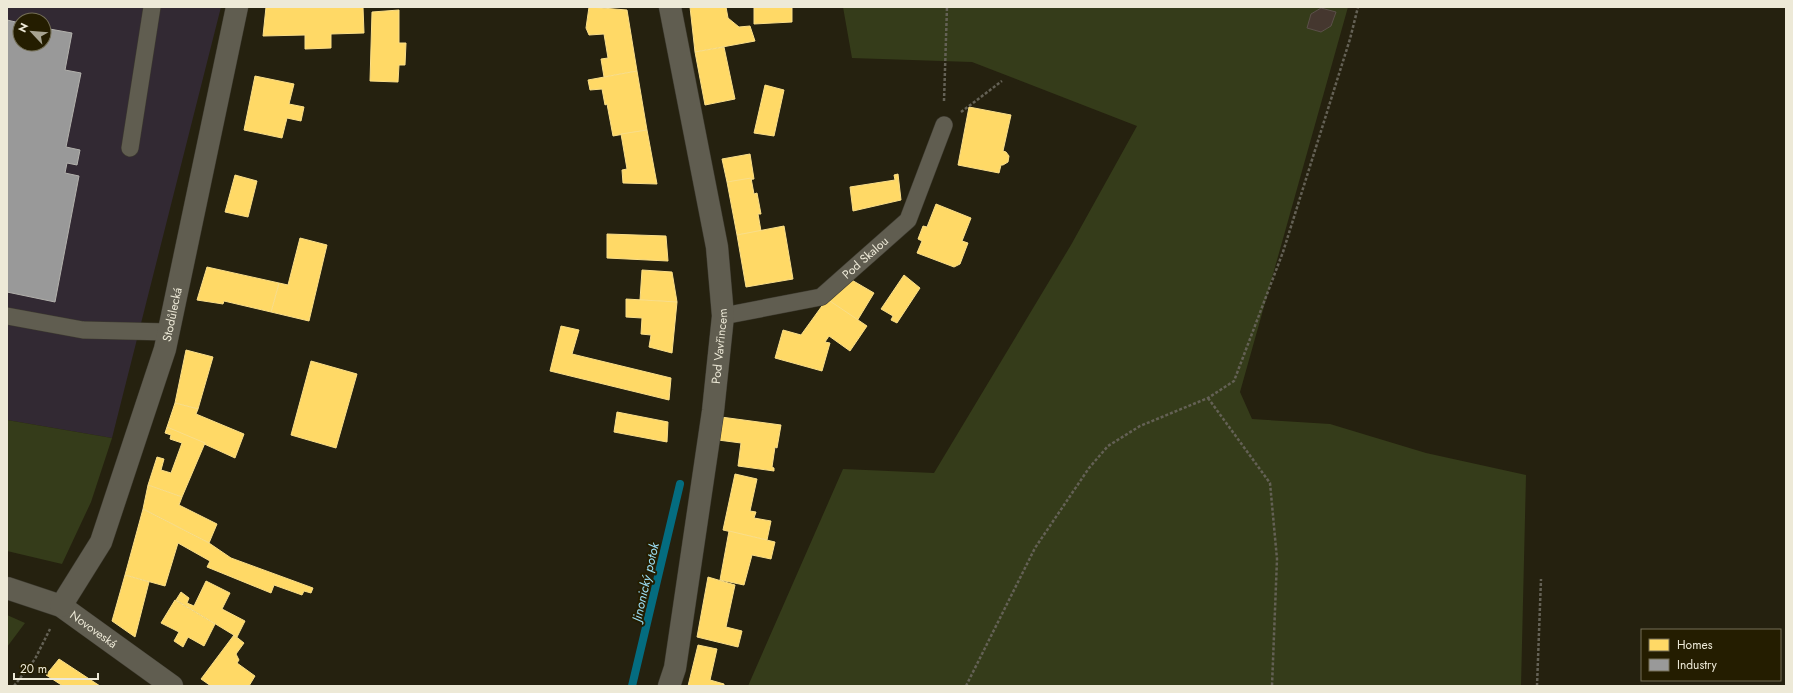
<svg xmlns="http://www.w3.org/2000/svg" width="1793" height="693" viewBox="0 0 1793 693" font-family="Jost,sans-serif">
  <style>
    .industrial { fill: #322933; fill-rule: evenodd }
    .green { fill: #353c1a; fill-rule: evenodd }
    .homes { fill: #ffd966; stroke: #fade88 }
    .industry { fill: #999; stroke: #b2b1ac }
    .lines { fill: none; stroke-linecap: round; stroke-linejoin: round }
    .stream { stroke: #046c80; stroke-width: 8 }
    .building { fill: #45372f; stroke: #5b5149 }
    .service-casing { stroke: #3e3b30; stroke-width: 18 }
    .minor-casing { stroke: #3e3b30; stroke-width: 23 }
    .path { stroke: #646155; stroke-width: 2.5; stroke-dasharray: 3 2; stroke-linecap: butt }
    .service { stroke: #605d50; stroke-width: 17 }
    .minor { stroke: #605d50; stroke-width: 22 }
    .labels { text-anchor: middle; stroke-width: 4; stroke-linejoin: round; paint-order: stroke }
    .street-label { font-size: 12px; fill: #ede9d7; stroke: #241d00 }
    .water-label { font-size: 13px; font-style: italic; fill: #9fe2f8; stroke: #241d00 }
  </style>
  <rect width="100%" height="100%" fill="#25210f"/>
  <path class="industrial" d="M7 7H221L112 438 7 420ZM20 20H44V44H20Z"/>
  <g class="green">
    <path d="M843 7H1348L1240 392 1252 419 1330 424 1426 453 1526 475 1521 686H748L843 469 934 473 1071 245 1137 126 972 62 852 58ZM1321 8 1336 12 1331 26 1321 32 1307 28 1311 14Z"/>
    <polygon points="7,420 112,438 91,502 62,564 7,551"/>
    <polygon points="7,615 25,623 7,647"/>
  </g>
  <g class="homes">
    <polygon points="266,7 363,7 364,33 331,34 331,48 305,49 305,35 263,36"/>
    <polygon points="589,7 627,10 637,71 604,77 601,59 608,58 604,34 589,35 586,28"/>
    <polygon points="690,7 726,7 728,18 739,27 750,26 755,41 695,52"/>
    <polygon points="754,7 792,7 792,22 754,24"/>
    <polygon points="399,10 399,43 406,43 405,65 399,65 398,82 370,81 372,12"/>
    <polygon points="724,47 735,99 705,105 695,52"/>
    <polygon points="637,71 647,130 613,136 607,104 605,105 602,89 590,90 588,80"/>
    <polygon points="255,76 294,84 289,104 304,107 301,121 287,118 282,138 244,130"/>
    <polygon points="765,85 784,90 774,136 754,133"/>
    <polygon points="969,107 1011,115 1003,151 1006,152 1009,156 1008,162 1003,165 1001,165 999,173 958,165"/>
    <polygon points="647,130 657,184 623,183 622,170 627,169 621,134"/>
    <polygon points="750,154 754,179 727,182 722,159"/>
    <polygon points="898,174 901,200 853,211 850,187 895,180 894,175"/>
    <polygon points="235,175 257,181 248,217 225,212"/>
    <polygon points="751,178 754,194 757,193 761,214 758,214 761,231 737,235 727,182"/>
    <polygon points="936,204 971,218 962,241 968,243 960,264 954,267 917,253 922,241 918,239 923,226 927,227"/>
    <polygon points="784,226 793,279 746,287 737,235"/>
    <polygon points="607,234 666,236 668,261 607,258"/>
    <polygon points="300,238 327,245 309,321 271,312 279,283 288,285"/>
    <polygon points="207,267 279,283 271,312 224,301 223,304 197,300"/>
    <polygon points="642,270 672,272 677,302 640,300"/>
    <polygon points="904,275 920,288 897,323 891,320 893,316 881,309"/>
    <polygon points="850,279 874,293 857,321 827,299"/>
    <polygon points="626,299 677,302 672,353 649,347 651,335 641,334 642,318 626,317"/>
    <polygon points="827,299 867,326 850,351 829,336 825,342 830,343 822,371 775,358 783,330 801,335"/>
    <polygon points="561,326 579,330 572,354 671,378 669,400 550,371"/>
    <polygon points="186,350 213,357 198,409 175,403"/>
    <polygon points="311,361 357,374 336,448 291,435"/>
    <polygon points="175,403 198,409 196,414 244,434 235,458 167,427"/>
    <polygon points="617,412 668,422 667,442 614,432"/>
    <polygon points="721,417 781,425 777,448 775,447 772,467 774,468 774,471 738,466 741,443 718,440"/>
    <polygon points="167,427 205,443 182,497 148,485 157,457 164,459 161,470 171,473 182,443 170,439 171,435 165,433"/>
    <polygon points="735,474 757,479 750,511 756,512 754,518 771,521 767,540 723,530"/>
    <polygon points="148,485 182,497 179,505 217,524 209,543 143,509"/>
    <polygon points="143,509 209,543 231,558 313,588 311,593 304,591 302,595 274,585 271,593 207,567 210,561 178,543 165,586 125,575"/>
    <polygon points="729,531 775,542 771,559 752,555 744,585 720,580"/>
    <polygon points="125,575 149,582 135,637 112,621"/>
    <polygon points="708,577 735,585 726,627 742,631 738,647 697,637"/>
    <polygon points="206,581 230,593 222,609 245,621 237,637 176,600 181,592 189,598 187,603 194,606"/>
    <polygon points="175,600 215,624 204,646 188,637 183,647 174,641 179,632 161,623"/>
    <polygon points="234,635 244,643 236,654 239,660 237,663 255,676 249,686 211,686 201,679"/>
    <polygon points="698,645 717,649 710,680 724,684 724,686 688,686"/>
    <polygon points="59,659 100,686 63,686 46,675"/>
  </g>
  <polygon class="industry" points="7,20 20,23 20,44 44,44 44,28 72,33 65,70 81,73 66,147 80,150 77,165 67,163 65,173 79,176 55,302 7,292"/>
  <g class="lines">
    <polyline class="stream" points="632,686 680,484"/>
  </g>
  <polygon class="building" points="1321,8 1336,12 1331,26 1321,32 1307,28 1311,14"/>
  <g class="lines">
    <g class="service-casing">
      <g id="service">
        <polyline points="130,148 152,7"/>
        <polyline points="7,316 83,330 168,332"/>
        <path id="s1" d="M723 316 821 297 908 220 944 125"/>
      </g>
    </g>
    <g class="minor-casing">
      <g id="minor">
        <path id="s2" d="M7 588 61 606 172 686"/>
        <path id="s3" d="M61 606 101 542 165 349 237 7"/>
        <path id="s4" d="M669 686 675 668 713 411 723 316 717 247 670 7"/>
      </g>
    </g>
    <g class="path">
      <polyline points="944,101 947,7"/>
      <polyline points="961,112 1002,81"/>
      <polyline points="1208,398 1270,483 1277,559 1272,686"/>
      <polyline points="14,686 35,659 50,629"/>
      <polyline points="966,686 1035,548 1089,468 1108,446 1140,426 1208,398 1234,381 1283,252 1350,39 1358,7"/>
      <polyline points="1537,686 1541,579"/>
    </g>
    <use href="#service" class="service"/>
    <use href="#minor" class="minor"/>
  </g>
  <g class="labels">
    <g class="street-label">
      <text dy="4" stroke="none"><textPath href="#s1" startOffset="159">Pod Skalou</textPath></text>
      <text dy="4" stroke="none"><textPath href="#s3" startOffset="314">Stodůlecká</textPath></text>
      <text dy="4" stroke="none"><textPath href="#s4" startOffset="344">Pod Vavřincem</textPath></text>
      <text dy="4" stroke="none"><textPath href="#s2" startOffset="97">Novoveská</textPath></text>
    </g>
    <g class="water-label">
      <text transform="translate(645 582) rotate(-77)" y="5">Jinonický potok</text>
    </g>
  </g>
  <rect width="1793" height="693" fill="none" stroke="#ede9d7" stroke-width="16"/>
  <rect x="1641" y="629" width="140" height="52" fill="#241d00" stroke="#746f56"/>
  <rect x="1649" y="639" width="20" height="12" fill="#ffd966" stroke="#746f56"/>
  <text x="1677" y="649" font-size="12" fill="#ede9d7">Homes</text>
  <rect x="1649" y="659" width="20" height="12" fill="#999999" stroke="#746f56"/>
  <text x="1677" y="669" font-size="12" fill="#ede9d7">Industry</text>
  <g transform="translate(32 32) rotate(296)"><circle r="19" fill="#241d00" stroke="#746f56"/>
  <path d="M0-3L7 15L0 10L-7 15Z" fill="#a7a391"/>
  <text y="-6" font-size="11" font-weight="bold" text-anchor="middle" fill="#ede9d7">N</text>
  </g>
  <path d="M14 673v6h84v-6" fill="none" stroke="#ede9d7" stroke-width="2"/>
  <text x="20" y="673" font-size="12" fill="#ede9d7" stroke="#241d00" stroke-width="3" paint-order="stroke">20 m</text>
</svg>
